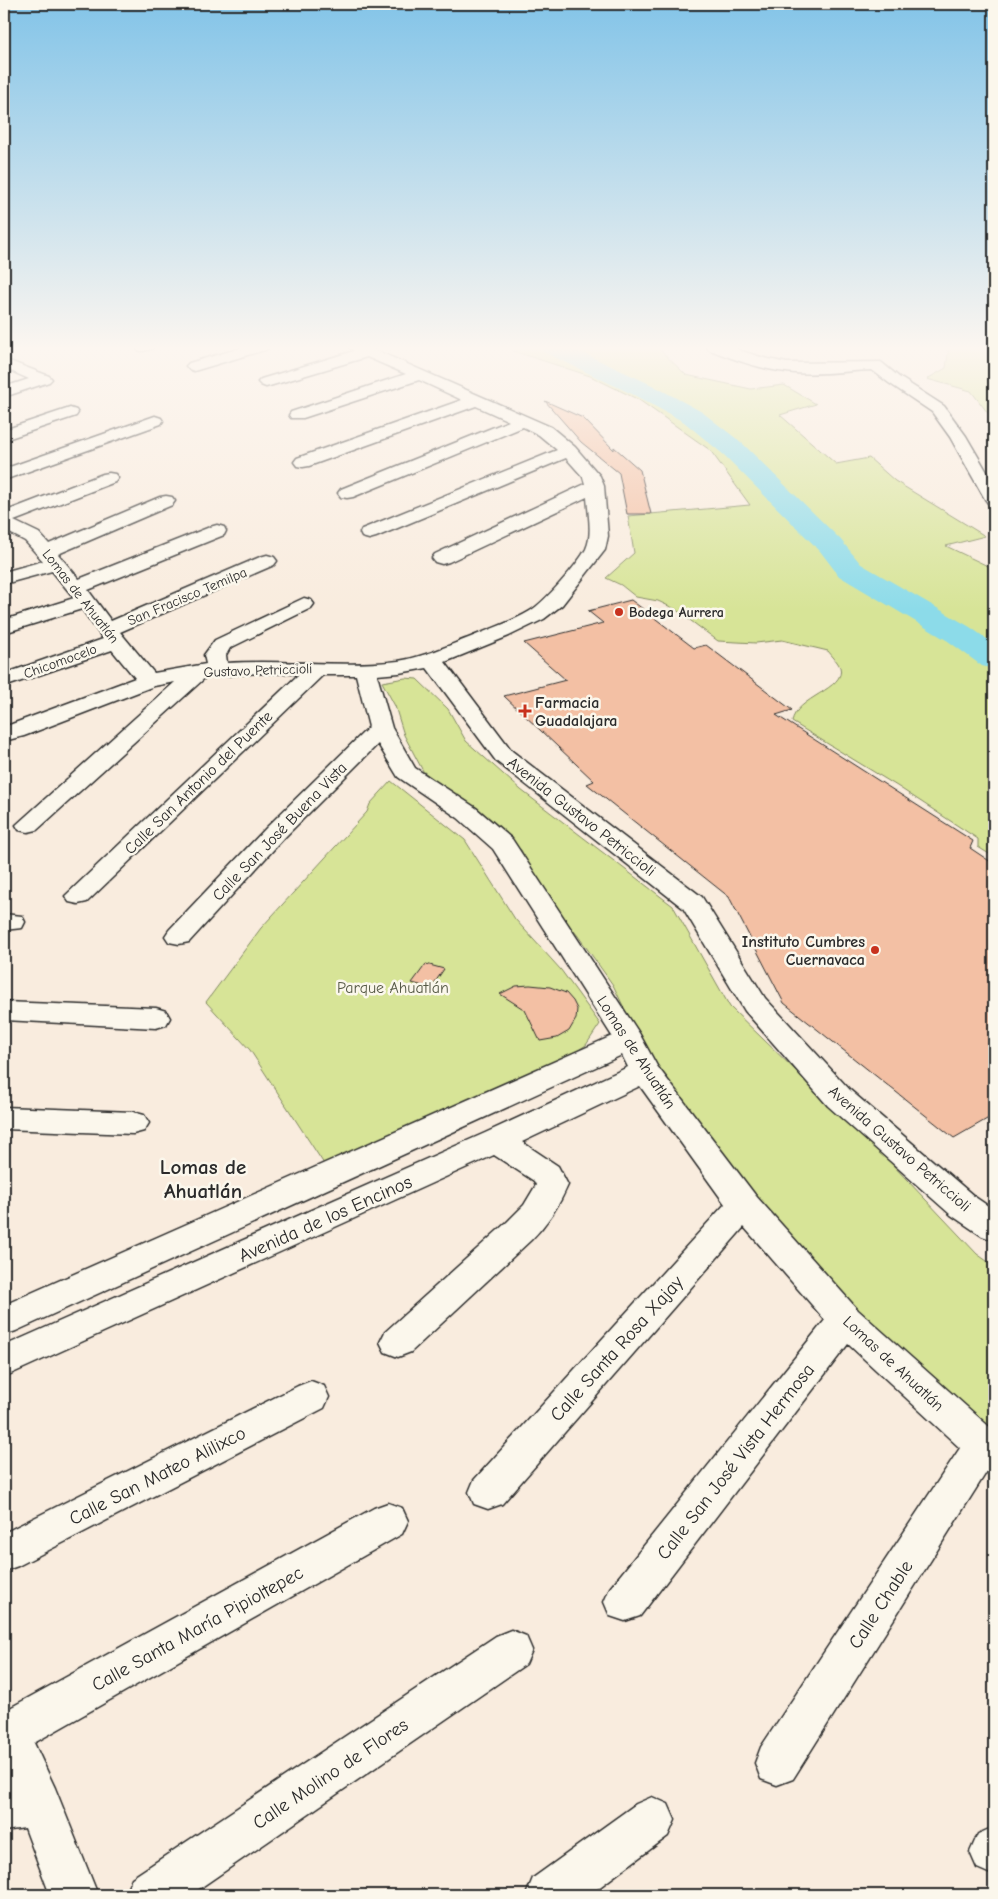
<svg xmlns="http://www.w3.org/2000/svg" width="998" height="1899" viewBox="0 0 998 1899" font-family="'Comic Neue',sans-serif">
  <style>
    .green { fill: #d7e497; stroke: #818861 }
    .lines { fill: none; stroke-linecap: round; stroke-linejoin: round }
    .river { fill: #8cdbe9; fill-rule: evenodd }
    .building { fill: #f3c0a4; stroke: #2b2b2b }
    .minor-casing { stroke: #2b2b2b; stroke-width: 3 }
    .minor { fill: #fbf7ec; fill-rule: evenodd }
    .poi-dot { fill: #c8321e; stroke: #fbf7ec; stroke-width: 2 }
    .labels { text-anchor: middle; stroke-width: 5; stroke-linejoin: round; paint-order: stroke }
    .far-street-label { font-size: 14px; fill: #2b2b2b; stroke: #fbf7ec }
    .far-poi-label { font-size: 14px; font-weight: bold; fill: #2b2b2b; stroke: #fbf7ec; text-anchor: start }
    .poi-label { font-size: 16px; font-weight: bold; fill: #2b2b2b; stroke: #fbf7ec; text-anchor: start }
    .street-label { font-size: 16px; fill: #2b2b2b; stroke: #fbf7ec }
    .park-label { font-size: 16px; fill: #565946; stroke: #fbf7ec }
    .near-street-label { font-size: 19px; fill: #2b2b2b; stroke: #fbf7ec }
    .district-label { font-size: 21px; font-weight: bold; fill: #2b2b2b; stroke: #fbf7ec }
  </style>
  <rect width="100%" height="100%" fill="#f9ecde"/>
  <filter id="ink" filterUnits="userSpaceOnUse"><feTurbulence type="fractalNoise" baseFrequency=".02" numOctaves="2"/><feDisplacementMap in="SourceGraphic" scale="10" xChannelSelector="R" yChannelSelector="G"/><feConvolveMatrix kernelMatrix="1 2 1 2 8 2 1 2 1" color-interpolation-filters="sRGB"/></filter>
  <g filter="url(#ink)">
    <g class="green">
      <path d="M524 346H656L686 375 751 389 784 385 816 404 780 415 836 464 869 458 895 481 985 536 946 546 994 569V857L978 847V839L897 786 792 722C795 697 847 689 840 667 838 662 832 656 828 651L782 640 756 643 718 641 675 609 658 601 636 597 621 585 606 578 634 553 628 516 750 505 710 450 639 400 590 376 513 351Z"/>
      <polygon points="949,346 994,346 994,421 971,391 927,379 946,368"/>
      <polygon points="405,678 417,679 448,709 466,741 521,790 673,906 730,1007 891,1163 977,1254 994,1266 994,1441 848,1310 777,1219 706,1144 666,1095 613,985 578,936 541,890 521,850 423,771 404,735 395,706 382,682"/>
      <polygon points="391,781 465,840 515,919 561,970 600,1024 586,1045 552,1068 326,1167 250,1050 206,1002 261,928 367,812 370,804"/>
    </g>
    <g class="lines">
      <polygon class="river" points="539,346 568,346 652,385 702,412 742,443 840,539 861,564 970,627 994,644 994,669 982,666 948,641 839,576 820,551 724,455 684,422 634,395 542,351"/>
    </g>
    <g class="building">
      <polygon points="545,401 583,418 614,450 614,447 640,470 651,514 627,514 619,473 581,442"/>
      <polygon points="631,600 694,648 706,645 792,710 776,715 973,841 970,848 994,864 994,1115 954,1138 784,1003 729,897 587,784 594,781 504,696 566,680 524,643 603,623 588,611"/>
      <polygon points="426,964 444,969 431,988 412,983"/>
      <polygon points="530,985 550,987 566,993 573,1001 577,1009 576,1019 569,1031 557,1038 540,1041 525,1010 500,994 516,986"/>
    </g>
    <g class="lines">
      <g class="minor-casing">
        <g id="minor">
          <polygon points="136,346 154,346 152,349 142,351 137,350"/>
          <polygon points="248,346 270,346 268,349 194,371 189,369 186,366 189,363"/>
          <path d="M348 346H366L551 427 575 447 600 476 604 486 608 536 605 550 562 605 544 619 509 636 445 662 512 751 702 897 765 998 850 1090 975 1197 994 1210V1240L982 1236 951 1215 828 1106 745 1011 683 908 496 761 427 668 399 673 377 675 392 728 415 768 476 808 512 839 639 1033 657 1066 756 1196 858 1310 994 1431V1470L989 1468 793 1779 777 1785 761 1779 755 1763 761 1747 960 1448 848 1344 640 1616 625 1621 610 1616 604 1602 610 1588 825 1320 744 1227 502 1504 488 1509 474 1504 469 1492 474 1480 725 1204 640 1086 522 1142 558 1166 568 1185C559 1206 547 1224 531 1240L411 1352 398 1357 385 1352 380 1342 385 1332 507 1222 524 1205 536 1185 534 1181 494 1155 4 1377V1346L485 1133 628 1067 622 1055 16 1331 4 1335V1305L612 1036 493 849 458 818 398 777 378 744 285 837 189 942 179 944 169 942 165 936 169 930 267 827 369 727 356 675H323L87 902 78 904 69 902 65 896 299 674 259 673 206 677 37 830 28 832 19 830 16 825 175 682 154 686 24 736 4 741V727L135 678 112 650 4 687V674L103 639 82 609 4 633V620L74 598 52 571 4 584V572L43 561 25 541 4 530V512L103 474 109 473 115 474 118 478 115 482 14 521 39 533 49 544 160 497 166 496 172 497 175 501 172 505 58 554 79 579 210 527 217 525 224 527 226 531 224 535 88 590 111 621 260 557 267 555 274 557 277 561 274 565 120 632 154 673 206 664 204 655 215 640 304 598 311 600 314 604 311 608 230 648 226 655 227 663C284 659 342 668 398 661 424 657 447 646 471 637 490 629 512 622 530 611 545 602 577 565 586 549 593 534 588 513 587 497L449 562 442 564 435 562 432 558 435 554 585 484 583 477 566 458 376 537 369 539 362 537 360 533 362 529 557 450 539 435 523 427 353 497 347 498 341 497 338 493 341 489 509 421 476 406 309 466 303 467 297 466 294 462 297 458 462 400 419 380 303 418H291L289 415 291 412 406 374 367 357 266 387 261 385 258 382 261 379 354 351Z"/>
          <path d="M706 346H726L764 358 787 363 881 362 899 377 944 406 966 436 994 484V504L988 503 985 499 950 437 932 412 889 383 872 370C844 371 815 376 786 372 759 369 733 359 708 349Z"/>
          <polygon points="4,359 49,376 52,379 49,382 4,397 4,387 29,379 4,368"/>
          <polygon points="70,408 76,410 78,413 76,416 4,440 4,430"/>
          <polygon points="155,416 161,418 163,421 161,424 4,480 4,469"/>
          <polygon points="4,914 22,916 25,922 22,928 4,930"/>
          <polygon points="4,1002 156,1008 166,1011 170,1018 166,1025 156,1028 4,1020"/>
          <polygon points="4,1107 133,1112 144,1115 149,1123 144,1131 133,1134 4,1129"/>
          <polygon points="311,1381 324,1386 329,1397 324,1408 18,1566 4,1571 4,1533 298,1386"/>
          <polygon points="388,1503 402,1508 408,1521 402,1534 34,1743 55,1788 98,1895 50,1895 25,1828 4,1831 4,1785 7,1785 4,1778 4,1707 8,1709 374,1508"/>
          <polygon points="511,1630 526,1636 532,1650 526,1664 190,1895 125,1895 132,1878 496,1636"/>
          <polygon points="652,1797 668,1804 675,1820 668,1836 589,1895 526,1895 533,1878 636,1804"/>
          <polygon points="994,1827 994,1875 993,1875 977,1868 970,1852 978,1834"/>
        </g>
      </g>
      <use href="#minor" class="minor"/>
    </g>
  </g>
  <linearGradient id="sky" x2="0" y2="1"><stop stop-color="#83c4e8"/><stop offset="0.57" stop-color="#fcf6f0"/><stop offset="1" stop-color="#fcf6f0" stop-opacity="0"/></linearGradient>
  <rect width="998" height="611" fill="url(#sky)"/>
  <g class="poi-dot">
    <circle cx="619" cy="612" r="5"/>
    <path d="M522.5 703.5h5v5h5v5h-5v5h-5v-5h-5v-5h5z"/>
    <circle cx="875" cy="950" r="5"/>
  </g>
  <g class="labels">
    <g class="far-street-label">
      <text transform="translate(81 596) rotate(52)" y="5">Lomas de Ahuatlán</text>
      <text transform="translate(187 596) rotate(-23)" y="5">San Fracisco Temilpa</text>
      <text transform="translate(60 661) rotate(-20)" y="5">Chicomocelo</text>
      <text transform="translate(258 670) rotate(-2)" y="5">Gustavo Petriccioli</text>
    </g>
    <g class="far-poi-label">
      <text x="629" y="617">Bodega Aurrera</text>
    </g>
    <g class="poi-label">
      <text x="535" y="708">Farmacia<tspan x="535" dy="18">Guadalajara</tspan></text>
      <text x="865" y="947" text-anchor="end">Instituto Cumbres<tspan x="865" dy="18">Cuernavaca</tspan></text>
    </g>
    <g class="street-label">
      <text transform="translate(198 782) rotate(-44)" y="6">Calle San Antonio del Puente</text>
      <text transform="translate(582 816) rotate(38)" y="6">Avenida Gustavo Petriccioli</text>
      <text transform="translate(279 831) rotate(-46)" y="6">Calle San José Buena Vista</text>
      <text transform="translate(637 1052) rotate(57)" y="6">Lomas de Ahuatlán</text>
      <text transform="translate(900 1148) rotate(41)" y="6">Avenida Gustavo Petriccioli</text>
      <text transform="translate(894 1363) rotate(43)" y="6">Lomas de Ahuatlán</text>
    </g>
    <g class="park-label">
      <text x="393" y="993">Parque Ahuatlán</text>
    </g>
    <g class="near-street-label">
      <text transform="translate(325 1218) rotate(-24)" y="7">Avenida de los Encinos</text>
      <text transform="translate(616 1348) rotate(-48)" y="7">Calle Santa Rosa Xajay</text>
      <text transform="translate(735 1461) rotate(-52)" y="7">Calle San José Vista Hermosa</text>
      <text transform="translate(157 1475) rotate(-27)" y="7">Calle San Mateo Alilixco</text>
      <text transform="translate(880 1604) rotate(-57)" y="7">Calle Chable</text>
      <text transform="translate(197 1628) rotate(-29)" y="7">Calle Santa María Pipioltepec</text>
      <text transform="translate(330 1773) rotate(-34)" y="7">Calle Molino de Flores</text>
    </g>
    <g class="district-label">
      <text x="203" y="1174">Lomas de<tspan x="203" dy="24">Ahuatlán</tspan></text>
    </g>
  </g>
  <rect width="998" height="1899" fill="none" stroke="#fbf7ec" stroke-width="20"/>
  <rect x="10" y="10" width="978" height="1879" fill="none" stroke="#2b2b2b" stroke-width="2" filter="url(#ink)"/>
</svg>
